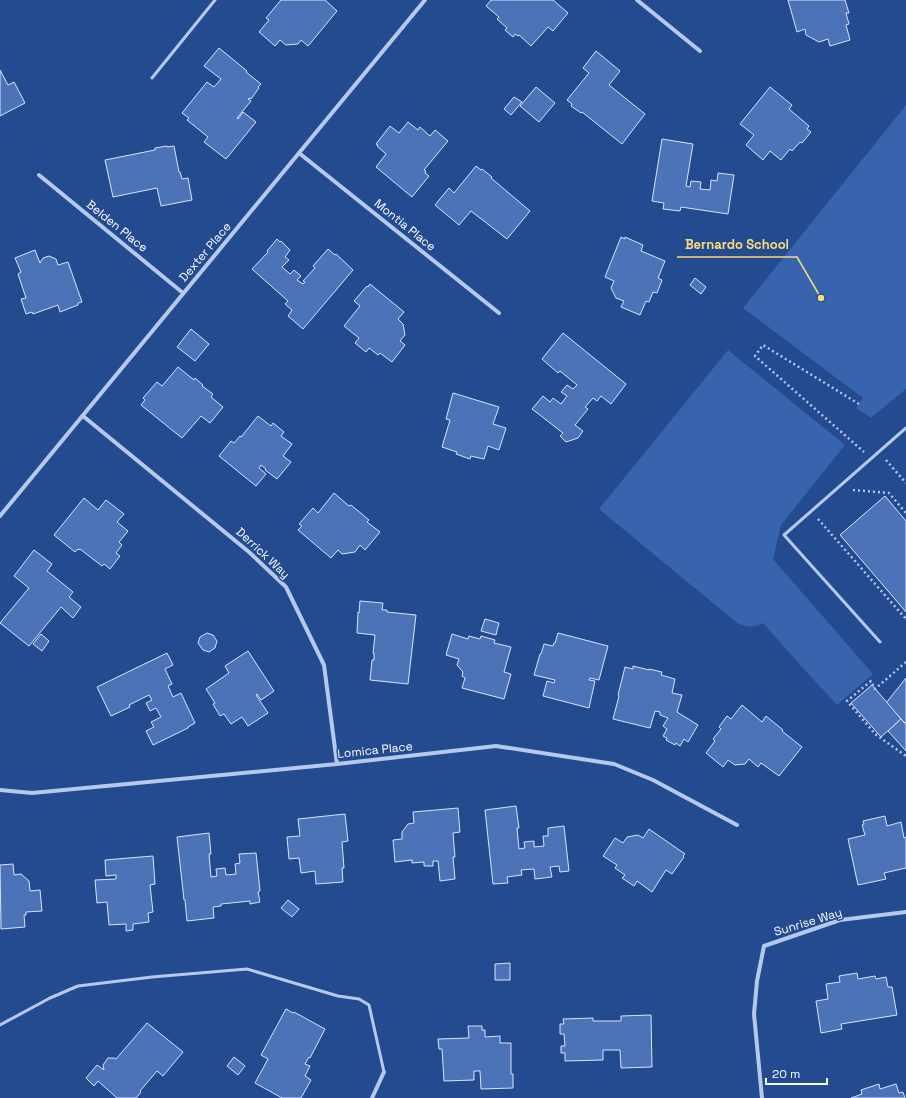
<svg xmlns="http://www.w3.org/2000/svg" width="906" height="1098" viewBox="0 0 906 1098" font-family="'Space Grotesk',sans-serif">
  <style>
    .green { fill: #3863ad }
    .building { fill: #4c73b7; stroke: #dae5f9 }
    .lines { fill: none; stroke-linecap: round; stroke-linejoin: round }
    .path { stroke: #b5c9ec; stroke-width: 2.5; stroke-dasharray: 2 3; stroke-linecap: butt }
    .service { stroke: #b5c9ec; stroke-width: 3 }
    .minor { stroke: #b5c9ec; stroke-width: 4 }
    .labels { text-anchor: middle; stroke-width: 3; stroke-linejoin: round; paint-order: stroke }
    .street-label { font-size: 12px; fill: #fff; stroke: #244a90 }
    .leader { fill: none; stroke: #f7dc78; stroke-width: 1.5 }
    .callout-dot { fill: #f7dc78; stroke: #244a90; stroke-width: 1.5 }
    .callout-label { font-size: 13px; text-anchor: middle; font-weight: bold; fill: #f7dc78; stroke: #244a90; stroke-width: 3; stroke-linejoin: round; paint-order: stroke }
  </style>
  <rect width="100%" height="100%" fill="#244a90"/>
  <g class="green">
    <polygon points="906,105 906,389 871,418 856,408 863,398 743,308"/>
    <path d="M728 350 845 445 781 525 773 559 873 674 837 705 801 666 763 623C752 628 748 628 737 623L599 509Z"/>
  </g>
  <g class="building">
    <polygon points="281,0 325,0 337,11 308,46 301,40 298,44 286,45 280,40 275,46 259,32 269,20 266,18"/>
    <polygon points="491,0 553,0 568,13 553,31 548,27 531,46 519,35 518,36 515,34 513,37 505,30 507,28 497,19 499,17 486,6"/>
    <polygon points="788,0 845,0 849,13 846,13 849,24 846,25 850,40 830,46 828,39 819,42 806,35 805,29 797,32"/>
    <polygon points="219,48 247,71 246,72 261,84 258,87 259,88 251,99 250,98 248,99 251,101 237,118 238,119 243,112 256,122 226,159 204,142 208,137 187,120 189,118 182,113 207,82 214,87 221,79 204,66"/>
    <polygon points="596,51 620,71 609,85 645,114 622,144 582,112 581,113 571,106 572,104 567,100 589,73 583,68"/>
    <polygon points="0,70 8,85 14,82 25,103 0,116"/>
    <polygon points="536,87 555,103 539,122 520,106"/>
    <polygon points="770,87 792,105 789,109 809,126 807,129 811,132 802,143 800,142 792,151 790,149 781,160 770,151 763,160 746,145 754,135 740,124"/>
    <polygon points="514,97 522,102 511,115 504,109"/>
    <polygon points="408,122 418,130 420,127 430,136 435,130 448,141 424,170 426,171 425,173 429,176 412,197 376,167 386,154 377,146 378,145 376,144 390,126 399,133"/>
    <polygon points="662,139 693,144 686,186 690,187 691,181 701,182 700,189 710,190 711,180 717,181 718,173 734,175 728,214 681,207 680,211 663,209 664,203 652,201"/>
    <polygon points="167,146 167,147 174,146 179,172 180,172 182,179 188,178 192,200 161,206 157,188 113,197 105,160 155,150 155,148"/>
    <polygon points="476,166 481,170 482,169 492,177 491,178 530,211 507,239 471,211 459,225 435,205 449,188 454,193"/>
    <polygon points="621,237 625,239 625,237 643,245 641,251 665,261 658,278 662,280 657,293 653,292 649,302 646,301 640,315 621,307 624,301 616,298 611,288 614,281 605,277"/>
    <polygon points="277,239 280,242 281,241 290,250 285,257 289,260 282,267 290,274 294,270 301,276 297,280 303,284 305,282 303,281 315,268 313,266 328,249 335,255 336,254 353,270 303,329 288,316 292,310 285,304 288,301 252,269 268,252 267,251"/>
    <polygon points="35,250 40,263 43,258 49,256 56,259 58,265 68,262 82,302 78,303 78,305 60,312 58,305 33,314 32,312 26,314 21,299 26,298 18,274 21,272 15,258"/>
    <polygon points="695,278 706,287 701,294 690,285"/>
    <polygon points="370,284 404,312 398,319 403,324 405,335 400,341 405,345 392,362 380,353 378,355 369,348 366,352 355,343 359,338 344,326 360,306 354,301 367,286 368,287"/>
    <polygon points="191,329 209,344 195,361 177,347"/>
    <polygon points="563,333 626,384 611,404 601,396 597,401 593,398 585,407 588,409 575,425 583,431 578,438 566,442 560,436 563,433 532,409 543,396 550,402 553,398 561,404 567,396 561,392 567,385 573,389 577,385 560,371 558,373 542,359"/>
    <polygon points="178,367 194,380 195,378 203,385 202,386 213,394 211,397 223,407 210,423 201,416 182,438 141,405 145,400 143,398 157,382 162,386"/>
    <polygon points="453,393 499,407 493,424 506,428 499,450 488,446 484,459 471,456 470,459 456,454 457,452 442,447 450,420 446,419"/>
    <polygon points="258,416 271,426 273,423 284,432 281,436 292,444 283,456 291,462 277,479 265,470 266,469 261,465 259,468 266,474 256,486 219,456 231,441 234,443 240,436 241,437"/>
    <polygon points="334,493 349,506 351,505 369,520 367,522 380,532 365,550 360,545 355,552 342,554 338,550 331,558 298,530 302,526 299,524 313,508 318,513"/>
    <polygon points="885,496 906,521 906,612 840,535"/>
    <polygon points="84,498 98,510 106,500 124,514 117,522 128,531 119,542 122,545 116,553 120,556 110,569 104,564 102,566 80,549 79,550 78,549 75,552 54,535"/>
    <polygon points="34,550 52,564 47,571 73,592 69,597 81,607 73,618 61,607 29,646 0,623 29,588 14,576"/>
    <polygon points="360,601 383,603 382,610 387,610 387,612 416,615 408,684 370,680 372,660 374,660 374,653 373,653 375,635 357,633 358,612 359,613"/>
    <polygon points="485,619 499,623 496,635 481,631"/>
    <polygon points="207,633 213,635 217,641 215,648 209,652 203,650 198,643 200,637"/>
    <polygon points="558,633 608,646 599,680 590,678 589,680 595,681 589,708 543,696 547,681 554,683 555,680 534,675 540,654 541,654 544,644 553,646 554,643 555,643"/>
    <polygon points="41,634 49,641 42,651 33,644"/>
    <polygon points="452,634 468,639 469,636 480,639 481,636 495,640 494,643 511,647 504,672 511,674 504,699 462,688 465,678 462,676 463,672 457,665 459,659 446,655"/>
    <polygon points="248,651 274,691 261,700 257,694 256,695 268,713 248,726 242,717 231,724 224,714 220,716 213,704 215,703 206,689 229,673 225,666"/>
    <polygon points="167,653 173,665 165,669 172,684 168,686 173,697 181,693 195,723 188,727 188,728 153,745 146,731 154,727 151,722 161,717 156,708 150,711 146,703 152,700 149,695 129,705 130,707 111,716 97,687"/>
    <polygon points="633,666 649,670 649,669 662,672 661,675 675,679 672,693 682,695 677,712 698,725 688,742 684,739 680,746 676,743 675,745 666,740 667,738 663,736 667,729 663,726 668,718 660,715 660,712 655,711 650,728 613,719 619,696 618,695 625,667 633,669"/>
    <polygon points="906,678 906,722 905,723 886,703"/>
    <polygon points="872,685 901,719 881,737 851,703"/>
    <polygon points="742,705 762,722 766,716 783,730 782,731 802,747 779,776 761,763 758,767 749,759 745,764 735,765 728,760 723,767 706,753 715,741 713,739 721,729 719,727 727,716 731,719"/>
    <polygon points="901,719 906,725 906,751 888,731"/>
    <polygon points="516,806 519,828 517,828 519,849 525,848 524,842 534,841 534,847 544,846 543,836 548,836 548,828 564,826 569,871 560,872 559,866 550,867 552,877 535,879 534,869 521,870 522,875 507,877 508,883 493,884 485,810"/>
    <polygon points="458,808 460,832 453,833 455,857 453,857 455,879 440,881 438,861 433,861 433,866 424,866 424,862 412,863 412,860 395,862 393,840 402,839 402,832 408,824 414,823 413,812"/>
    <polygon points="345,814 348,841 342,842 344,868 342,868 343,882 316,884 315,871 301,873 299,858 289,859 287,837 300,836 298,819"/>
    <polygon points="885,816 887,826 901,822 904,838 906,837 906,868 884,873 886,879 858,885 848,839 865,835 862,825 864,824 863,821"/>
    <polygon points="649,829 685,854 683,856 684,857 672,874 666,870 652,892 637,881 634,886 622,878 625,875 615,868 617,865 603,856 615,838 623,843 627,837 638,835 643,838"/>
    <polygon points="209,833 211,854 209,854 211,877 217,876 216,869 225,868 226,875 236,874 235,864 240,863 239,854 256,853 260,891 258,892 260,902 250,904 250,901 221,904 221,906 213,907 214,918 187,921 185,900 184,900 177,837"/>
    <polygon points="153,856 155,884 150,885 153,912 148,913 149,922 133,924 133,930 126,931 126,924 109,925 107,902 97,903 95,880 116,879 116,875 106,876 105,860"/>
    <polygon points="13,864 14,875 21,874 29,881 30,891 40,890 42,911 26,912 26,915 24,915 25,927 1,929 0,865"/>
    <polygon points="288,900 299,909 292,917 281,908"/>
    <polygon points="510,963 510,980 495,980 495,964"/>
    <polygon points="857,973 858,979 875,976 876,979 886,977 888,987 892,987 897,1015 841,1024 842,1029 821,1033 816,1001 828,999 826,984 840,982 839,976"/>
    <polygon points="286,1009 293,1013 294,1012 325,1029 310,1058 309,1057 305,1064 310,1066 305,1076 311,1080 301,1098 282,1098 255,1083 268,1059 261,1055"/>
    <polygon points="651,1015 652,1067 621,1068 620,1050 603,1050 603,1060 565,1061 565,1053 561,1053 561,1046 565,1046 564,1034 560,1034 560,1024 564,1024 563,1019 593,1018 593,1021 621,1021 621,1016"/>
    <polygon points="147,1023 183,1052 163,1076 157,1071 140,1091 141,1092 136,1098 117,1098 98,1081 94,1086 86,1078 97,1065 104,1070 103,1065 108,1058 114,1058 116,1059"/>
    <polygon points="468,1026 482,1026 482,1030 485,1030 485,1037 500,1036 500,1043 511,1043 511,1074 513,1074 513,1088 481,1089 480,1071 474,1071 474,1080 444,1081 442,1049 439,1049 438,1039 469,1038"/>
    <polygon points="234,1057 245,1066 238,1075 227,1066"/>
    <polygon points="879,1084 880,1089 896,1084 899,1093 903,1092 905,1098 851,1098 862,1094 861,1090"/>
  </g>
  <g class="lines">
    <g class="path">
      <polyline points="859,404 763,345 755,356 864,452"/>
      <polyline points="886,460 906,483"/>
      <polyline points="853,490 889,493 906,513"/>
      <polyline points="818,519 906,619"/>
      <polyline points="906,662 875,689 871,681 847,701 875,734 906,756"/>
    </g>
    <g class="service">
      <polyline points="152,78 215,0"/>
      <polyline points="880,642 784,535 906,428"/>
      <polyline points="0,1025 50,998 78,986 152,977 247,969 338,996 359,999 369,1005 384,1072"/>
    </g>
    <g class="minor">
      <polyline points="637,0 700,51"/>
      <polyline points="299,153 499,313"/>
      <polyline points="39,175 183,293"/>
      <polyline points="83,416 249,552 286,587 324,665 337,764"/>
      <polyline points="0,516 425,0"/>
      <polyline points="0,790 32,793 337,764 496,746 614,764 653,780 737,825"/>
      <polyline points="372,1098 384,1072"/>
      <polyline points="762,1098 754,1014 757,981 764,946 840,920 906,912"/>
    </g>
  </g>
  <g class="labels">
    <g class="street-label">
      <text transform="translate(405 225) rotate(39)" y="4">Montia Place</text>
      <text transform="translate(117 226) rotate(39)" y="4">Belden Place</text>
      <text transform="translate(205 252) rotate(-50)" y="4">Dexter Place</text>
      <text transform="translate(263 553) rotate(43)" y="4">Derrick Way</text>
      <text transform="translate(375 750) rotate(-6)" y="4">Lomica Place</text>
      <text transform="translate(808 922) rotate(-17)" y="4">Sunrise Way</text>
    </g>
  </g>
  <path class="leader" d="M821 298L797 257H677"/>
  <circle class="callout-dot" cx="821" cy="298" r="4"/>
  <g class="callout-label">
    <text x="737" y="249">Bernardo School</text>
  </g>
  <path d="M766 1078v6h61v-6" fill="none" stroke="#ffffff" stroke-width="2"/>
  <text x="772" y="1078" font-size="12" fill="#ffffff" stroke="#244a90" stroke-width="3" paint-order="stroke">20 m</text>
</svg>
